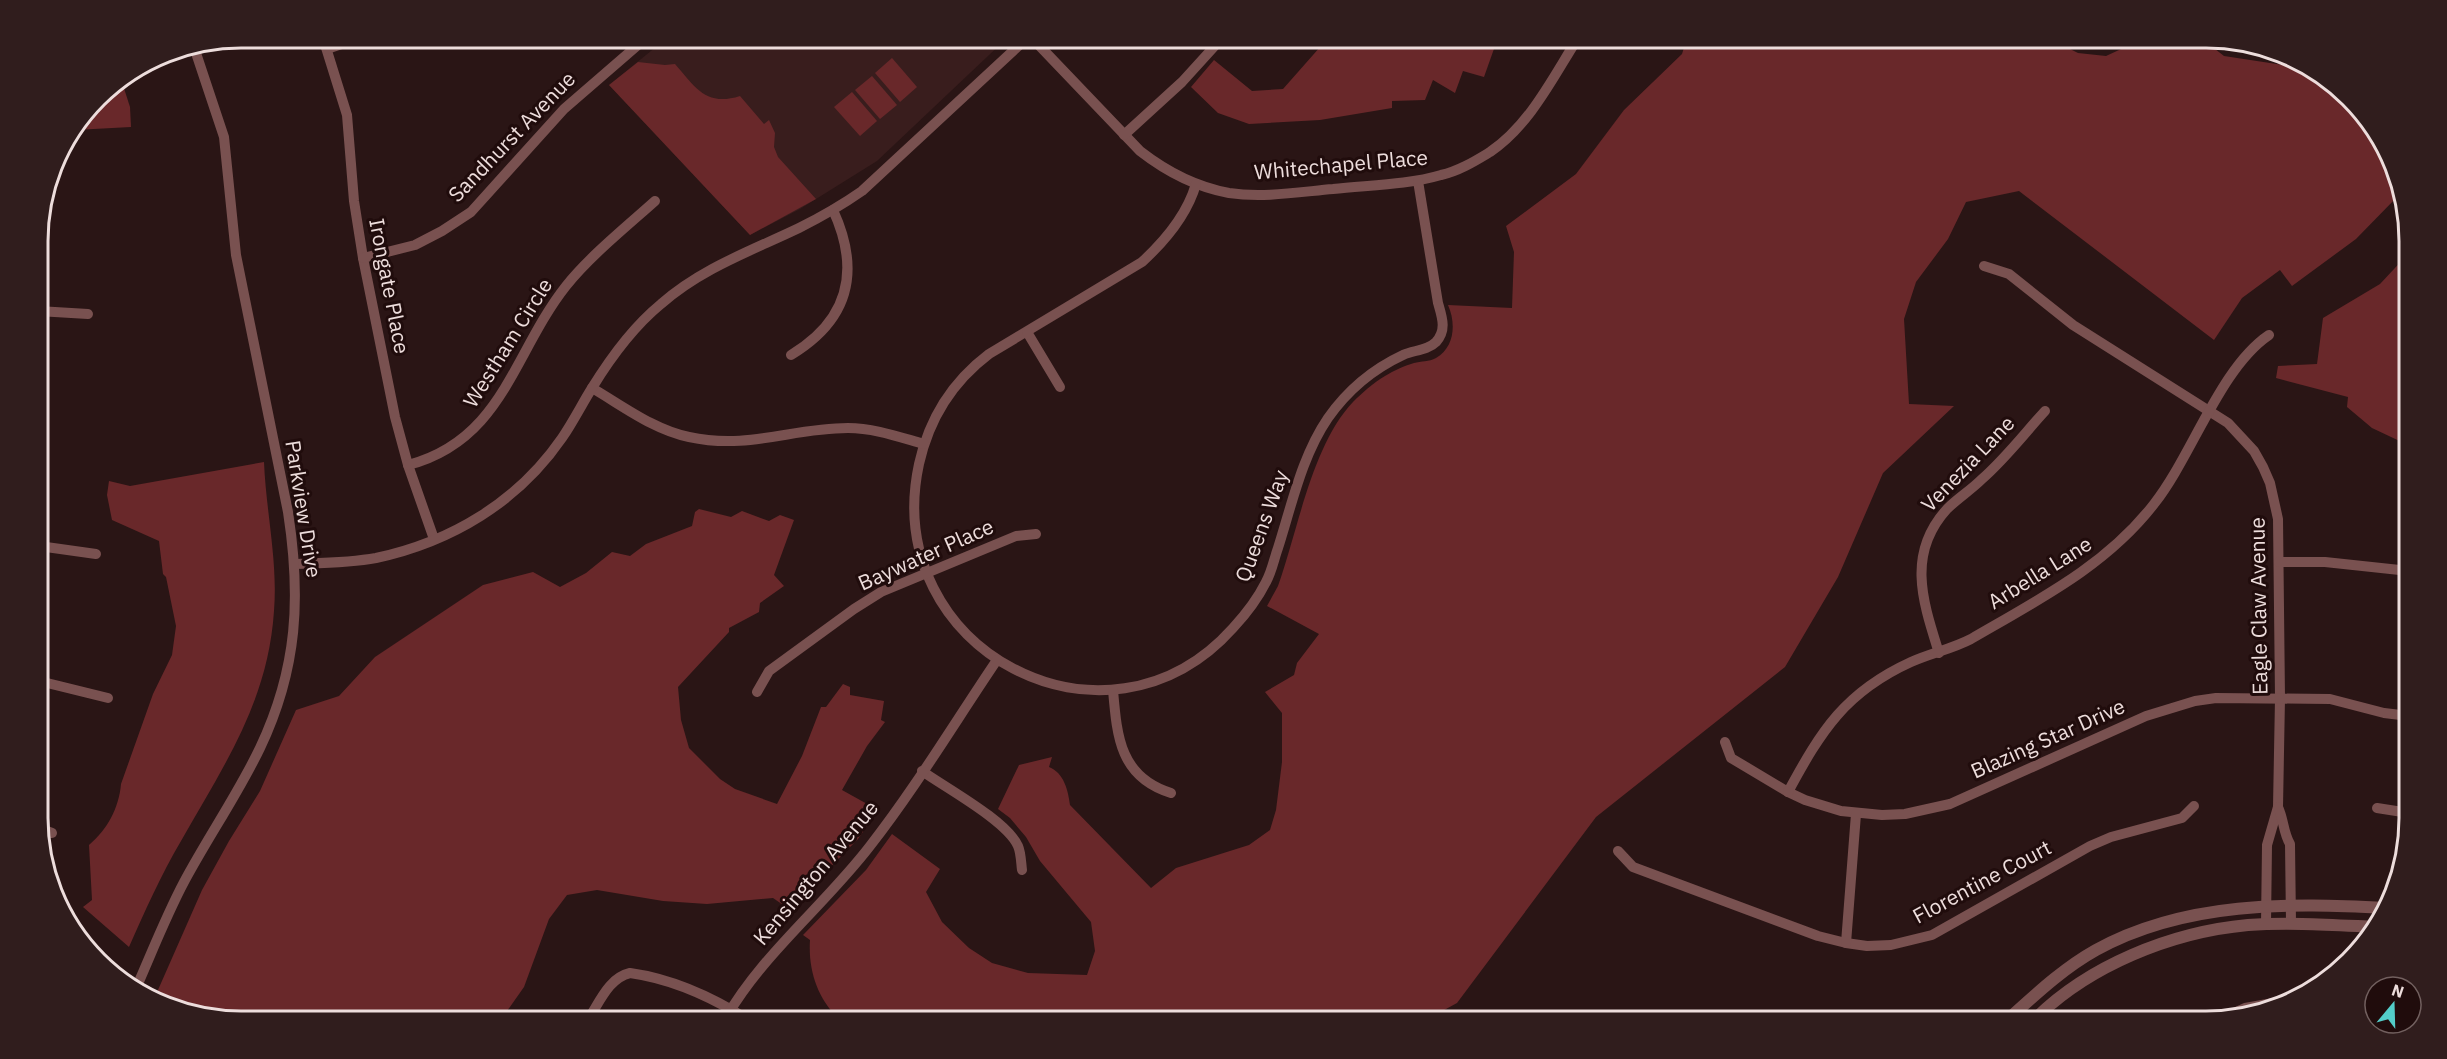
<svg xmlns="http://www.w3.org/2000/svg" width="2447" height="1059" viewBox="0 0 2447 1059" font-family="'IBM Plex Sans',sans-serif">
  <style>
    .built { fill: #391d1d }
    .green { fill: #69282a }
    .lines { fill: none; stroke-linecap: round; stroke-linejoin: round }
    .minor { stroke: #795150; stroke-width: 10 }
    .tertiary { stroke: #795150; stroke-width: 12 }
    .labels { text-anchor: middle; stroke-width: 6; stroke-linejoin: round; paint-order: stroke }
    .street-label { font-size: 21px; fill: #eddddc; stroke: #200c0c }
    .rim { fill: none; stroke: #eddddc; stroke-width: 3 }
  </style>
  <rect width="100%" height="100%" fill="#2a1515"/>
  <polygon class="built" points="667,38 1007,38 877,161 800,209 750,235 609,85"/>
  <g class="green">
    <polygon points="1328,38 1507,38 1505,45 1495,46 1484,77 1463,71 1455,93 1433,80 1425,100 1392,101 1392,108 1320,120 1249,124 1218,113 1191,87 1214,60 1252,91 1283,89"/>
    <path d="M1687 38H1981C2007 46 2030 51 2056 42L2078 53 2106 56 2145 38H2201L2224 56 2303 68 2368 117 2398 191 2396 198 2356 239 2292 286 2280 270 2242 298 2214 340 2019 191 1966 202 1948 239 1916 282 1904 319 1909 404 1954 406 1883 473 1838 577 1785 667 1596 817 1457 1003 1424 1021H841C818 1000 808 971 810 940L803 935 866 870 892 834 940 869 926 892 942 922 969 948 992 963 1028 973 1087 975 1095 951 1091 922 1040 861 1026 837 1010 818 998 809 1019 765 1052 757 1049 767C1064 773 1068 790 1070 805L1151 888 1176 868 1249 845 1270 830 1276 810 1282 762V713L1265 692 1294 675 1297 663 1319 634 1267 606 1278 586C1298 530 1312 445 1353 402 1362 393 1373 383 1385 376 1393 371 1404 366 1414 363 1421 361 1429 362 1436 358 1455 347 1456 323 1448 305L1512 308 1514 252 1506 226 1576 174 1624 110 1682 54Z"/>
    <polygon points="892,58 917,87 900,102 875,73"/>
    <path d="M638 62 665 65 675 64C695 87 706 107 740 96L764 124 769 120 775 133 774 147 778 157 816 199 750 235 609 85Z"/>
    <polygon points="872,76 897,105 880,119 855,90"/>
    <polygon points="121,79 130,107 131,127 75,130 106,88"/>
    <polygon points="852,92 877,121 860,136 834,107"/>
    <polygon points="2408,254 2408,445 2372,428 2347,407 2348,397 2276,378 2278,366 2317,364 2323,318 2380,284"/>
    <path d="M264 462C266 512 278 561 274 611 268 702 224 765 181 841 161 875 145 911 129 947L83 907 92 900 89 845C107 830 119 808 121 784L153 694 172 655 176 626 166 577 163 574 159 541 112 520 107 495 109 481 130 486Z"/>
    <polygon points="699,509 731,517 742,511 769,521 780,515 794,520 774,575 784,586 760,603 759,612 729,628 729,632 678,687 681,720 689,748 720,779 735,789 777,804 802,756 821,707 826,707 843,684 850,687 850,695 884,701 881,720 885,722 867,746 842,790 878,810 858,839 789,909 773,898 707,904 663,901 597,890 567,895 549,919 524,987 500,1021 241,1021 163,1006 154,999 202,890 229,841 260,791 296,710 339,696 375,657 483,585 533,572 560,587 586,573 612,552 630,556 646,544 692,526 695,512"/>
  </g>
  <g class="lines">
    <g class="minor">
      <polyline points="323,38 347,115 354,201 363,258 395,417 408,465 434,539"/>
      <path d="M1032 38 1140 151C1167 172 1196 187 1229 193 1264 198 1299 192 1333 189 1369 185 1407 185 1441 175 1459 171 1475 161 1490 152 1530 125 1553 77 1578 38"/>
      <polyline points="327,49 359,38"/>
      <polyline points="1124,135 1182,82 1222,38"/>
      <path d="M1196 184C1187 215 1166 240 1142 262L989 354C952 382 929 419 919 464 879 649 1106 770 1233 628 1246 614 1258 598 1266 582 1272 571 1274 559 1278 548 1292 504 1302 456 1328 418 1347 391 1373 369 1403 355 1413 350 1427 351 1436 342 1447 330 1442 317 1438 303L1418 181"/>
      <polyline points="363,258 415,245 442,231 471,212 564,109 646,38"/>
      <polyline points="1984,266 2009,274 2073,325 2228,423 2254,451 2263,467 2270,483 2278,519 2280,698 2278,807 2267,845 2266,924"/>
      <polyline points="38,311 88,314"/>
      <polyline points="1027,332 1060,387"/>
      <path d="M791 355C849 320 861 271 833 210"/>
      <path d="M592 388C623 406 654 430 689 437 749 450 791 428 848 428 874 428 899 437 924 444"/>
      <path d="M408 465C503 440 513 353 566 286 590 256 626 227 655 201"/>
      <polyline points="39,546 96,554"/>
      <polyline points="2279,562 2325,562 2409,571"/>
      <path d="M294 564C321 563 349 563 376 558 451 542 518 502 562 438 573 422 582 404 592 388 611 357 633 327 661 304 702 268 751 251 799 228 821 217 842 205 862 191L1027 38"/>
      <path d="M1939 653C1923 602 1906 554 1947 509 1958 498 1971 490 1982 479 2005 459 2024 434 2045 411"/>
      <polyline points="39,681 108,698"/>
      <path d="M1113 690C1117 737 1120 777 1171 793"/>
      <polyline points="757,692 769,671 854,609 881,592 1016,536 1036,534"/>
      <polyline points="1725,742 1731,758 1788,792 1805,800 1841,811 1882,815 1905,814 1950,804 2146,716 2195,701 2216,698 2330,699 2384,713 2409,716"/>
      <path d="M922 771C946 788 1007 821 1018 846 1021 853 1021 862 1022 870"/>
      <path d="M1788 792C1821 731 1845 692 1911 662 1931 653 1952 649 1971 639 2038 600 2106 566 2154 504 2192 456 2220 368 2269 335"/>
      <path d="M2278 807C2284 820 2283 832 2290 844L2291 923"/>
      <polyline points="2377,808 2409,813"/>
      <polyline points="39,828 52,833"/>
      <polyline points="1618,851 1633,867 1818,936 1846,943 1867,946 1891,945 1932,935 2090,846 2111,837 2182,818 2194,806"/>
      <polyline points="1846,943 1856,814"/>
      <path d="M137 986C152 952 166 916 184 882 208 837 238 794 260 748 298 668 301 597 288 512L236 255 224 137 194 47"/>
      <path d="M587 1021C599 1004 608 978 630 973 673 979 714 998 750 1021"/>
      <path d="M724 1021C762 954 824 906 870 846 916 787 955 722 997 660"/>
      <polyline points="1568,1021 1579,1019 1590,1021"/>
      <polyline points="2216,1021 2245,1008 2273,1003"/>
    </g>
    <g class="tertiary">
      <path d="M2006 1021C2034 996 2062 969 2096 950 2185 901 2289 903 2387 908"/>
      <path d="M2033 1021C2087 966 2171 932 2248 925 2290 922 2333 925 2376 927"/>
    </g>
  </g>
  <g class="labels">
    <g class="street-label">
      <text transform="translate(512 137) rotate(-46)" y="7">Sandhurst Avenue</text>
      <text transform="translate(1341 165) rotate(-5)" y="7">Whitechapel Place</text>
      <text transform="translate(389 286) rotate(79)" y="7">Irongate Place</text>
      <text transform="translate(508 343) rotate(-58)" y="7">Westham Circle</text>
      <text transform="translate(1968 464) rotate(-46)" y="7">Venezia Lane</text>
      <text transform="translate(303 509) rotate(81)" y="7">Parkview Drive</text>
      <text transform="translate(1262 526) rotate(-70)" y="7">Queens Way</text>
      <text transform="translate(926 555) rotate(-24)" y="7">Baywater Place</text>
      <text transform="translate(2040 573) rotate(-32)" y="7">Arbella Lane</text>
      <text transform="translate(2259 606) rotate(-91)" y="7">Eagle Claw Avenue</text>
      <text transform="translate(2048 739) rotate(-24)" y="7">Blazing Star Drive</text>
      <text transform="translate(816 873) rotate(-50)" y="7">Kensington Avenue</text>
      <text transform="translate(1982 882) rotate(-28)" y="7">Florentine Court</text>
    </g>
  </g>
  <path d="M0 0H2447V1059H0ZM241 48H2206A193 193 0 0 1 2399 241V818A193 193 0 0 1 2206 1011H241A193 193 0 0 1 48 818V241A193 193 0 0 1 241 48Z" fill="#301d1d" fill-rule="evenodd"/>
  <path class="rim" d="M241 48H2206A193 193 0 0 1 2399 241V818A193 193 0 0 1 2206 1011H241A193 193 0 0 1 48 818V241A193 193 0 0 1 241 48Z"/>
  <g transform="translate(2393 1005) rotate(19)"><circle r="28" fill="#200c0c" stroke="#72605f" stroke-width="1.5"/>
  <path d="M0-4.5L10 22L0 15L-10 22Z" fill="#53cdc9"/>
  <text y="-9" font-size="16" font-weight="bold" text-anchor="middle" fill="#eddddc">N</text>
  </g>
</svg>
